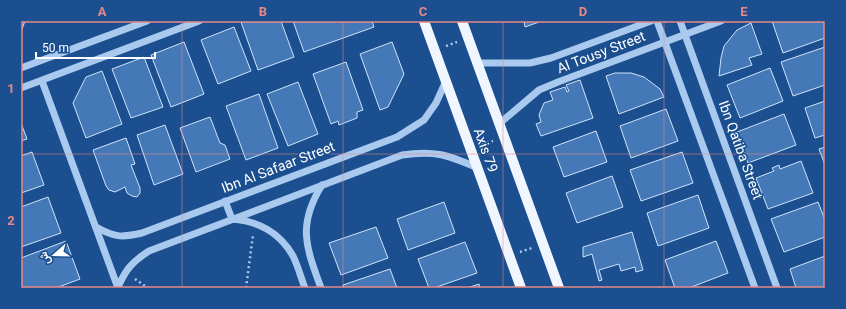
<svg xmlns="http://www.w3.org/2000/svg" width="846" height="309" viewBox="0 0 846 309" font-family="Roboto,Vazirmatn,sans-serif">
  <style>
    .building { fill: #4478b7; stroke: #cfe3fa }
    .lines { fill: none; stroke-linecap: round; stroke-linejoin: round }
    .path { stroke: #a9c9ee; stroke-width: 2.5; stroke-dasharray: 2 3; stroke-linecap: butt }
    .minor { stroke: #a9c9ee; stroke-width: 7 }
    .major { stroke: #f0f6ff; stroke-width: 10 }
    .grid { fill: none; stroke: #e88989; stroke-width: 1; stroke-opacity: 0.55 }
    .labels { text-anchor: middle; stroke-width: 3; stroke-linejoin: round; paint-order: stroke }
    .street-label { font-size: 14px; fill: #fff; stroke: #1b4f8f }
    .neatline { fill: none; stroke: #e88989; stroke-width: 1.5 }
    .grid-label { font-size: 13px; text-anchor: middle; font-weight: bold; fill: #e88989 }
  </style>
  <rect width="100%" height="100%" fill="#1b4f8f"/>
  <g class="building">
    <polygon points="21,21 25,21 21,32"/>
    <polygon points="244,21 281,21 294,57 258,70 241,22"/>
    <polygon points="293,21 372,21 374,27 304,52"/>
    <polygon points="524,21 538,21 539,22 525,27"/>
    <polygon points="772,21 825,21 825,38 783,53"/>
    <polygon points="751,23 762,54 749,58 752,65 719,76 721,58 724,46 737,30"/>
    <polygon points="234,27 251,71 218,84 201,40"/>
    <polygon points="184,42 204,94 171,107 151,55"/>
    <polygon points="392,42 404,74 388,107 380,110 360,54"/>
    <polygon points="825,47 825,85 793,96 781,62"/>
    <polygon points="144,57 163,107 131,118 112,69"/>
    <polygon points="346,62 363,110 357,112 357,118 339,125 338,121 331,124 313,74"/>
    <polygon points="770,68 783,101 740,118 727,85"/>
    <polygon points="102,71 122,124 86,138 73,103 86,77"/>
    <polygon points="615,73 631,73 644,77 660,89 664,97 619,114 606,76"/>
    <polygon points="580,80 593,118 541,136 536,124 541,122 539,115 544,103 553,100 550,92 565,87 567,92 569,91 566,85"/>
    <polygon points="298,82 318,134 288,146 267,94"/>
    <polygon points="259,94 278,148 246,160 226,106"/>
    <polygon points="825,101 825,135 815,138 805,108"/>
    <polygon points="666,109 678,141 631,158 620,126"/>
    <polygon points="784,114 796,145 748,163 737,132"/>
    <polygon points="210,117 220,143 225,145 230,159 196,172 180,128"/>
    <polygon points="21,123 27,139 21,141"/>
    <polygon points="165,125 183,174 154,185 137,135"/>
    <polygon points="596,131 607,162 564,177 553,147"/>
    <polygon points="126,138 135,164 131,165 140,188 140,193 137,197 132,196 127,193 125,187 115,192 109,190 106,186 93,150"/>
    <polygon points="825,147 825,165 819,149"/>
    <polygon points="32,152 44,185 21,193 21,156"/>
    <polygon points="682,152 693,183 641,201 630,170"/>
    <polygon points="801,161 813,193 768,209 756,178 774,171 772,168 779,165 780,169"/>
    <polygon points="612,176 623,207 577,223 566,193"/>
    <polygon points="698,195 709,228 658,246 647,213"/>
    <polygon points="48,197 61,233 21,247 21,207"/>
    <polygon points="444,202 455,233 408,250 397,219"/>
    <polygon points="818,202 825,220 825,237 784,252 771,219"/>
    <polygon points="376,227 388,258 341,275 329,243"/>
    <polygon points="632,232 643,270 636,272 635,267 621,271 619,264 599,270 602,280 599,281 592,254 583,257 583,247"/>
    <polygon points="66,241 80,279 56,288 21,288 21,258"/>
    <polygon points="716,241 728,273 689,288 675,288 665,260"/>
    <polygon points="465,242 477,273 434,288 429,288 418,259"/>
    <polygon points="825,256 825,288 796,288 790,269"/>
    <polygon points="390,269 397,288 344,288 343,285"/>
    <polygon points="479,284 480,288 467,288"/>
  </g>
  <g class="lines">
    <g class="path">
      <polyline points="446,46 457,42"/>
      <polyline points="482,144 493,141"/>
      <polyline points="520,252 532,248"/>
      <polyline points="135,279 148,288"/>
      <polyline points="246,288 253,235"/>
    </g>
    <g class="minor">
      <polyline points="657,21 755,288"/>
      <polyline points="680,21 777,288"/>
      <polyline points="477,63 530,63 551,58 651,21"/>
      <polyline points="21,68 147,21"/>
      <polyline points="42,81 118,288"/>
      <polyline points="21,88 199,21"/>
      <polyline points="500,123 539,90 558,82 721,21"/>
      <path d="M225 201 232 219C258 221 280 233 293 256 298 266 301 278 305 288"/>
      <path d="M96 227C114 237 121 238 142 233L397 137 424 120 436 103 446 81"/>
      <path d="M118 287C126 269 132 262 149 251L402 155C435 150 448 155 478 168"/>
      <path d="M321 288C306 247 297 225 322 185"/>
    </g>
    <g class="major">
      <polyline points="424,21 521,288"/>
      <polyline points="462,21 559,288"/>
    </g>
  </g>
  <path class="grid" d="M182 21V288M343 21V288M503 21V288M664 21V288M21 154H825"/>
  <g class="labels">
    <g class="street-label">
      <text transform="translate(601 52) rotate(-21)" y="5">Al Tousy Street</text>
      <text transform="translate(486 150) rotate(70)" y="5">Axis 79</text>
      <text transform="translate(741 150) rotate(70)" y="5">Ibn Qatiba Street</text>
      <text transform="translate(278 167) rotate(-21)" y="5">Ibn Al Safaar Street</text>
    </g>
  </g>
  <rect width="846" height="309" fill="none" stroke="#1b4f8f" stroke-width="44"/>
  <g transform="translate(54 255) rotate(250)" stroke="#1b4f8f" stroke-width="3" paint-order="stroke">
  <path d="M0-3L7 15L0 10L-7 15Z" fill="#ffffff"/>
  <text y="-6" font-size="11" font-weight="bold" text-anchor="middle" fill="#ffffff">ش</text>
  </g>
  <path d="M36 52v6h119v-6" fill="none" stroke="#ffffff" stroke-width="2"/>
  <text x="42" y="52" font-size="12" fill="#ffffff" stroke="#1b4f8f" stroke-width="3" paint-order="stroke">50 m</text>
  <rect x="22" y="22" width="802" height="265" class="neatline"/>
  <g class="grid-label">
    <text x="102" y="16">A</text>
    <text x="263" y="16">B</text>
    <text x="423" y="16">C</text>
    <text x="583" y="16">D</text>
    <text x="744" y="16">E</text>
    <text x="11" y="93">1</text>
    <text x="11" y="225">2</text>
  </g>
</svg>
